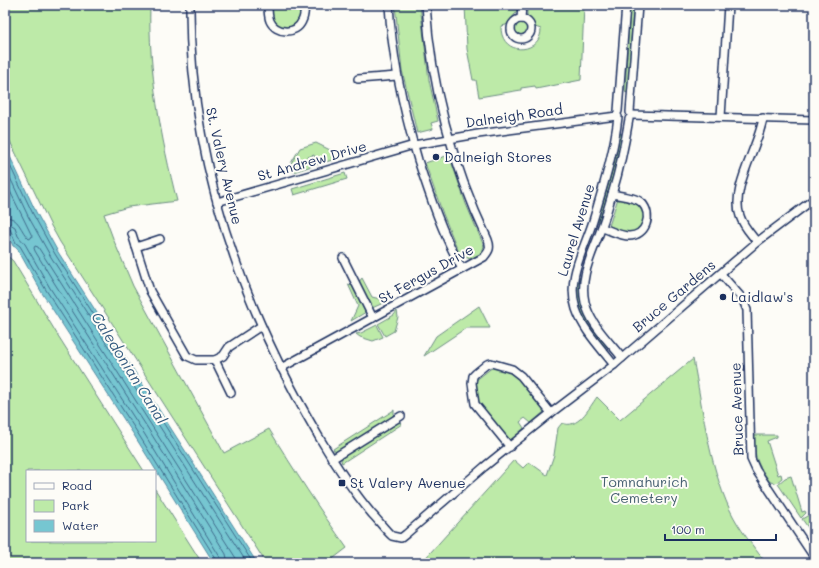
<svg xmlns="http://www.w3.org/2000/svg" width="819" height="568" viewBox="0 0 819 568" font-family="Mali,sans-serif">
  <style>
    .green { fill: #bdeaa8; stroke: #6c8c83 }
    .water { fill: #76c6d1; stroke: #528aa3 }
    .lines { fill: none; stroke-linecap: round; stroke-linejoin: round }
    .shore { stroke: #3f6b8c; stroke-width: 1 }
    .minor-casing { stroke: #1b2f5e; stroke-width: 10 }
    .minor { stroke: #fdfcf7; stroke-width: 7 }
    .poi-dot { fill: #1b2f5e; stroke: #fdfcf7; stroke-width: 1.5 }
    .labels { text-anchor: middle; stroke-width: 4; stroke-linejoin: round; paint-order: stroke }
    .street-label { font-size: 14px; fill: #1b2f5e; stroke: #fdfcf7 }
    .poi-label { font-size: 14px; fill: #1b2f5e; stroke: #fdfcf7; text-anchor: start }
    .park-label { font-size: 14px; fill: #445e70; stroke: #fdfcf7 }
    .water-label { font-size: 15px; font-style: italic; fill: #365c80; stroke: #fdfcf7 }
  </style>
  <rect width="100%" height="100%" fill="#fdfcf7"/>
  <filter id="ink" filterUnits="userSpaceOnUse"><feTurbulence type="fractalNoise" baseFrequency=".025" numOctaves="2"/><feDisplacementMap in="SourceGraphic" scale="8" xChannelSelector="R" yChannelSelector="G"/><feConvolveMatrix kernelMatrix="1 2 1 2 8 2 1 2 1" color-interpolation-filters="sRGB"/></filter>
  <g filter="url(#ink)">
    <g class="green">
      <path d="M5 5H150C148 69 161 139 177 201L128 207 104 214 114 241 133 286 224 453 269 429C294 470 319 509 347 548L330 561 331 563H266L60 242 50 224 5 131Z"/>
      <path d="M271 5H302C301 9 302 15 300 18 295 31 280 28 272 19Z"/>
      <polygon points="395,5 420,5 429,80 438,121 431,123 433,129 417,133 402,70"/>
      <path d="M465 5H518L516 13 506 25 501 26C500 57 541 55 541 29L535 27 527 15V5H584L581 80 536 89 535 86 521 88V90L479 97 476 80H473L467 49Z"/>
      <polygon points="630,5 633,5 628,91 626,93 625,91"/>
      <circle cx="521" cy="29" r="7"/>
      <polygon points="621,133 622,135 616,167 601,221 599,222 598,220 613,167 620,134"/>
      <polygon points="316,143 334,152 336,159 315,165 314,161 316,160 314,155 308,157 309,162 311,161 312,166 293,172 291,163 300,148"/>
      <polygon points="449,155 466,204 484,246 482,253 470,259 460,255 443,214 425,163"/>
      <polygon points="345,173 347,179 294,195 292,189"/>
      <path d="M618 198C624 200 633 200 639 204 649 213 644 232 630 232 623 233 615 228 609 226Z"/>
      <polygon points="5,254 13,261 57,334 144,471 27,471 27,541 155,541 155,489 202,563 5,563"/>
      <path d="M579 277 580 279C578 308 589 323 607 345V347H605C587 324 574 309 577 278Z"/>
      <polygon points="362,278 372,297 388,301 372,308 358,283"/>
      <polygon points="348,284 354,286 366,310 366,312 351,321 358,306"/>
      <polygon points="479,306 490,328 466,328 424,356 436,336"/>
      <polygon points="397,311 398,317 394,331 385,336 378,324 394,315"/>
      <polygon points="377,325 383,337 373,341 360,337 356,334 361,333"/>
      <path d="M693 359C703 409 708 462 730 510 739 529 753 546 766 563H421L514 460 523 468 529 462 547 475 554 455 558 428 562 423C578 430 589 408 597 397L620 420Z"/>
      <polygon points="494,366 508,370 517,377 545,411 531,423 525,418 520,422 524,428 511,440 507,438 481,406 478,400 475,381"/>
      <polygon points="394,410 394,414 391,418 339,453 336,453 333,449"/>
      <polygon points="397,421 400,422 402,424 342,463 341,460 342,457"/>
      <path d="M754 435H777V437L767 441 778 475 781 474 782 478 776 483 770 482C756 461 755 460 754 435Z"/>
      <polygon points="791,476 802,512 805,511 806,513 801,518 778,484 785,478"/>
      <polygon points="814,512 814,536 802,519"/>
    </g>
    <polygon class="water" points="5,146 36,212 58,252 257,563 214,563 134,435 42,293 17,248 13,246 5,228"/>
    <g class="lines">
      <g class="shore">
        <polyline points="5,155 33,214 55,254 253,563"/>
        <polyline points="5,167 28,216 51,257 247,563"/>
        <path d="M5 181 32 236 31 238 29 239C20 231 20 217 5 217"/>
        <polyline points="5,223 10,224 15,227 18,236 25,244 50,288 142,430 220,557 222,563"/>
        <polyline points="5,228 10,229 16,243 20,246 46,290 137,432 216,559 217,563"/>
        <polyline points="228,563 226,554 147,427 55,284 35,251 34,248 35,246 38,247 239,563"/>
      </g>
      <g class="minor-casing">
        <g id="minor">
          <path d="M190 5C189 159 242 306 319 437 335 464 352 490 372 514 379 521 385 530 392 536L401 538 406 534 484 467 551 413 614 365 757 242 814 199"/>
          <path d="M268 5C268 10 268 16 270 21 276 34 296 35 302 21 305 16 304 10 305 5"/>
          <path d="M389 5C392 58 403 109 418 160 430 197 443 235 462 269"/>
          <polyline points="521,19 522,5"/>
          <circle cx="521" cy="29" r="10"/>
          <polyline points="358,79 397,76"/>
          <polyline points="618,111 626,5"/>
          <polyline points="630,112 638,5"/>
          <polyline points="631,115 814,120"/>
          <polyline points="721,117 728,5"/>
          <polyline points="217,202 414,145 478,134 617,116"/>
          <path d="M602 228C610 230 620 236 629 236 646 236 653 215 642 203 636 197 621 196 612 194"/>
          <polyline points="132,234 150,291 187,356 196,360 215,360 223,356 229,347 261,326"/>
          <path d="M757 242C751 234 743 226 740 216 730 189 759 146 763 118"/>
          <polyline points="136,247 160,239"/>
          <polyline points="343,258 373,318"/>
          <polyline points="721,274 742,298 747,310 751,459 756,470 814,557"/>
          <path d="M622 358C609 341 590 324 585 302 579 276 593 253 601 229 606 216 609 204 613 191 620 168 625 143 629 119"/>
          <polyline points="215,360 231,393"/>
          <path d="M614 365C601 348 583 330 576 309 566 278 584 250 593 221 603 187 614 153 618 117"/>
          <path d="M281 368 484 257C489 251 491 248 488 240 453 166 431 86 426 5"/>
          <polyline points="510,447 475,404 472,383 473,376 476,373 487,364 491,363 512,369 521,376 551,413"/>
          <polyline points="332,459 401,416"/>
        </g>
      </g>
      <use href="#minor" class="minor"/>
    </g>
  </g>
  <g class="poi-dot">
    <circle cx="436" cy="157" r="4"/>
    <circle cx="723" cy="297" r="4"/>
    <rect x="338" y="479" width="8" height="8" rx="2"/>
  </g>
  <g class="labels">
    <g class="street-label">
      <text transform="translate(514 116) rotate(-8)" y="5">Dalneigh Road</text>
      <text transform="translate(312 161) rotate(-16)" y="5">St Andrew Drive</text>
      <text transform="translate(224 166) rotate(77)" y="5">St. Valery Avenue</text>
      <text transform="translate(576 230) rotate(-73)" y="5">Laurel Avenue</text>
      <text transform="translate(426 274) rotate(-29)" y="5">St Fergus Drive</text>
      <text transform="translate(674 296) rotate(-40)" y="5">Bruce Gardens</text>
      <text transform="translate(737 409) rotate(-92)" y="5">Bruce Avenue</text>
    </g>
    <g class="poi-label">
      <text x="444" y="162">Dalneigh Stores</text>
      <text x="731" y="302">Laidlaw's</text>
      <text x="350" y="488">St Valery Avenue</text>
    </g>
    <g class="park-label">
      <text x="644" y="487">Tomnahurich<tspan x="644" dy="16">Cemetery</tspan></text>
    </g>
    <g class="water-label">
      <text transform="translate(129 368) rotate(58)" y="5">Caledonian Canal</text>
    </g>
  </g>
  <rect width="819" height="568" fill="none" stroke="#fdfcf7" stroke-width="20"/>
  <rect x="10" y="10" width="799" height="548" fill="none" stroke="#1b2f5e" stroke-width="1.5" filter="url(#ink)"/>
  <rect x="26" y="470" width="130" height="72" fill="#fdfcf7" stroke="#a3aaba"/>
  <rect x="34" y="483" width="20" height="6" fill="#fdfcf7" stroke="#a3aaba"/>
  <text x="62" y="490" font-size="12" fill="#1b2f5e">Road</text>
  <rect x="34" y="500" width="20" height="12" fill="#bdeaa8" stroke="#a3aaba"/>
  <text x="62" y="510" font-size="12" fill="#1b2f5e">Park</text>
  <rect x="34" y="520" width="20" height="12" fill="#76c6d1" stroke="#a3aaba"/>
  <text x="62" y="530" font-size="12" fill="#1b2f5e">Water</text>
  <path d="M665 534v6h111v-6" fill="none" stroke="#1b2f5e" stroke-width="2"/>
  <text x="671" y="534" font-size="12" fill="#1b2f5e" stroke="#fdfcf7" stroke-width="3" paint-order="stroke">100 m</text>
</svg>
